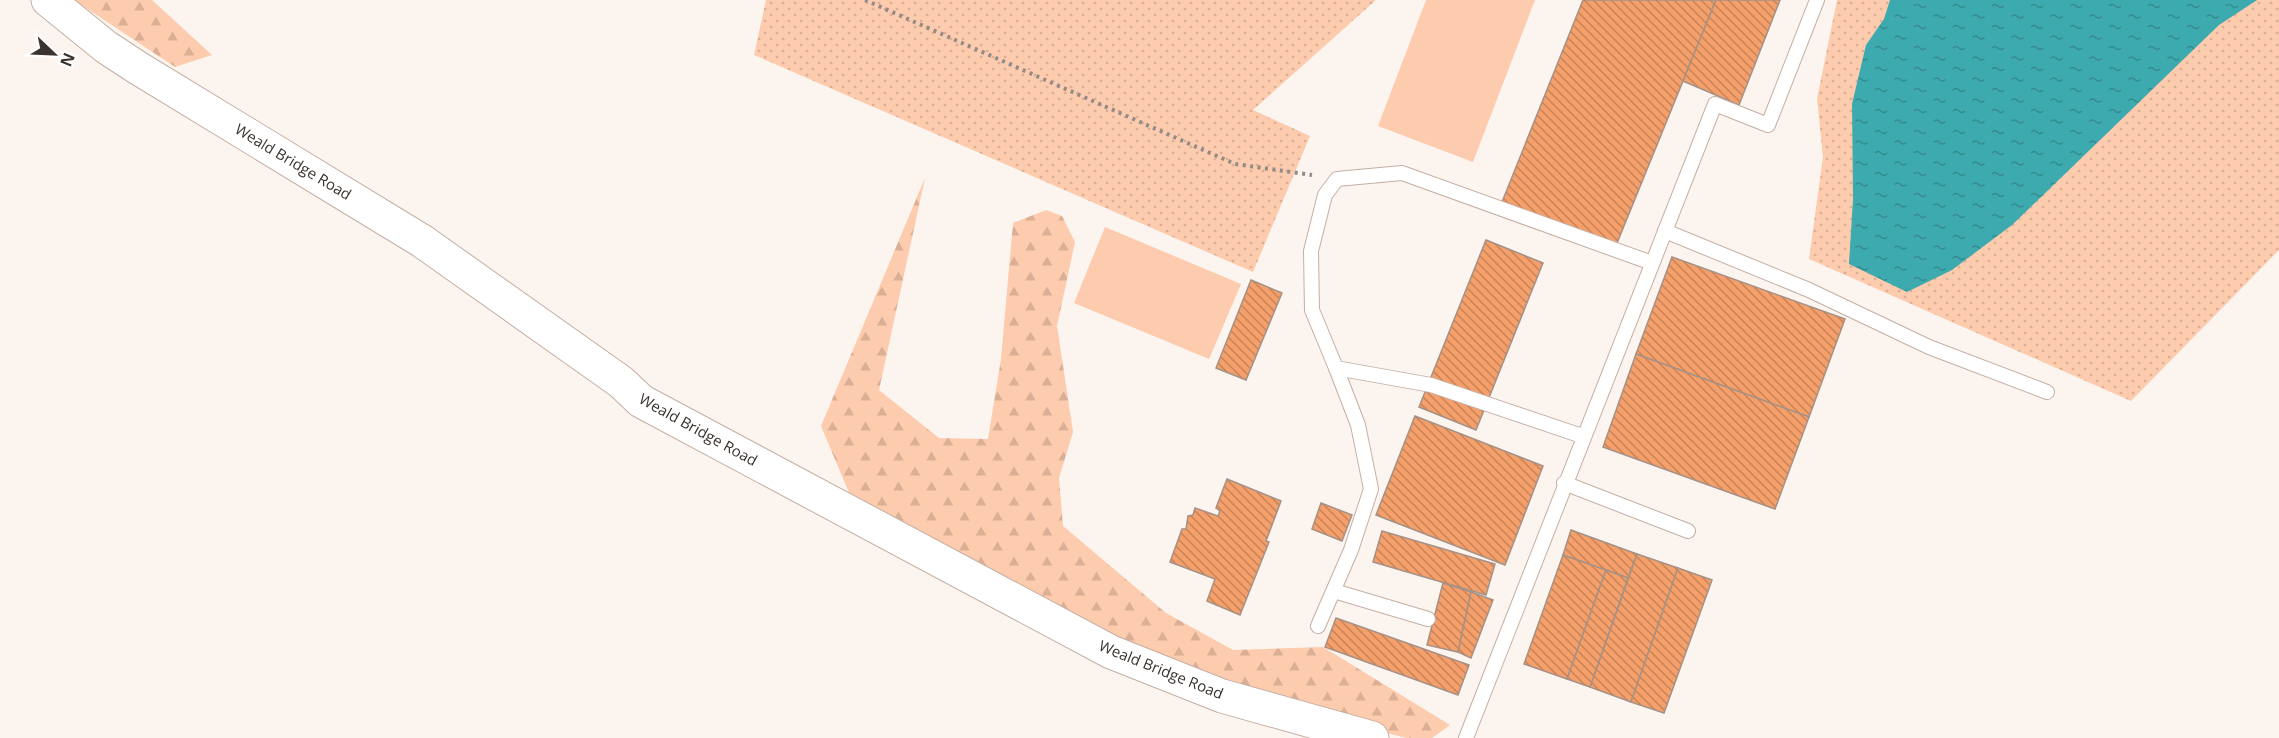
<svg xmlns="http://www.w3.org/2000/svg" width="2279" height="738" viewBox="0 0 2279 738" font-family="'Open Sans',sans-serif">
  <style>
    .grass { fill: url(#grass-dots) }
    .forest { fill: url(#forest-firs) }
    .park { fill: #fdcbad }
    .water { fill: url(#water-ripples) }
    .building { fill: url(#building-back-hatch); stroke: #a59186; stroke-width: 1.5 }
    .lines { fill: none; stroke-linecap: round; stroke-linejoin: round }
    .lane-casing { stroke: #c4afa4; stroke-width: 16 }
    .secondary-casing { stroke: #c4afa4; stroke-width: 35 }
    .path { stroke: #938b86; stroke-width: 4; stroke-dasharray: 3 4.5; stroke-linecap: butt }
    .lane { stroke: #fff; stroke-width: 14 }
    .secondary { stroke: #fff; stroke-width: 33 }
    .labels { text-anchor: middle; stroke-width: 4.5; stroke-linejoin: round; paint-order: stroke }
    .street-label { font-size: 15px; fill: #3b332e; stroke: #fff }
  </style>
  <defs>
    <pattern id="grass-dots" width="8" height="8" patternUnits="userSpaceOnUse" patternTransform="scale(1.5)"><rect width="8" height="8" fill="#fdcbad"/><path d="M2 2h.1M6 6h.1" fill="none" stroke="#daaf95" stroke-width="1.8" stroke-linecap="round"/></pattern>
    <pattern id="forest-firs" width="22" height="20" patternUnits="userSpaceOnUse" patternTransform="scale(1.5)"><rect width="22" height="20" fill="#fdcbad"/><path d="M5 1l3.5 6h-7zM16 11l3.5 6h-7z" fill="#daaf95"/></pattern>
    <pattern id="water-ripples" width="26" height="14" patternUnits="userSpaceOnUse" patternTransform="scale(1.5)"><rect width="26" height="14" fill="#3caaae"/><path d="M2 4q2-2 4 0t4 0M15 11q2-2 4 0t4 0" fill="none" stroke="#348b8e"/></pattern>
    <pattern id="building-back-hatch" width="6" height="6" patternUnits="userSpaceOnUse" patternTransform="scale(1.5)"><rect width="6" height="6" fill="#f5a06b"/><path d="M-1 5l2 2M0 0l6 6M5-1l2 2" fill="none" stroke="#c88358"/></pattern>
  </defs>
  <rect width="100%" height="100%" fill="#fcf4ef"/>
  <g class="grass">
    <polygon points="766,0 1376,0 1253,110 1310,136 1253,272 754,55"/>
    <polygon points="1837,0 2279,0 2279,250 2131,401 1809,259 1823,157 1817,99"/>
  </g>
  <g class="forest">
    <polygon points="74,0 152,0 212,55 175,67"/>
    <polygon points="925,178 879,390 939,438 988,439 1001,359 1013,223 1046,210 1062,216 1075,242 1057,326 1073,432 1059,478 1063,526 1166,613 1233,650 1323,647 1450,725 1432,738 1406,738 1271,703 1074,624 855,507 821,426"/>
  </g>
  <g class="park">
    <polygon points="1426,0 1535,0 1473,162 1378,126"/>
    <polygon points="1105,227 1241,284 1209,359 1074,303"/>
  </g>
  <polygon class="water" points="1890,0 2257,0 2219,25 2012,225 1952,270 1907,292 1849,264 1853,199 1852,104 1866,45 1884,19"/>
  <g class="building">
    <polygon points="1583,0 1716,0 1615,248 1502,202"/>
    <polygon points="1716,0 1780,0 1739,105 1683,81"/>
    <polygon points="1486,240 1543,263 1476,430 1419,407"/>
    <polygon points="1672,257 1845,319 1809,417 1636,354"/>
    <polygon points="1251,280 1282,293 1246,380 1216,368"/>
    <polygon points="1636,354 1809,417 1775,509 1603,447"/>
    <polygon points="1415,416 1543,466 1505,565 1376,515"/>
    <polygon points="1227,479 1281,501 1266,541 1269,542 1240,615 1207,601 1215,579 1170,562 1182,529 1186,529 1188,516 1193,515 1195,508 1218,516 1220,511 1216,508"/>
    <polygon points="1321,503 1352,515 1342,541 1312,529"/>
    <polygon points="1571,530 1637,554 1628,578 1563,555"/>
    <polygon points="1382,531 1495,564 1486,595 1373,562"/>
    <polygon points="1637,554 1678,568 1631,702 1590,687"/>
    <polygon points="1563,555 1606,570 1567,679 1524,664"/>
    <polygon points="1678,568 1712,580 1664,713 1631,702"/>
    <polygon points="1606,570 1628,578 1590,687 1567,679"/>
    <polygon points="1443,583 1471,592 1458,652 1427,645"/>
    <polygon points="1471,592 1493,600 1471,658 1458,652"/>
    <polygon points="1336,618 1469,665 1458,695 1325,647"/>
  </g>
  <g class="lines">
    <g class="lane-casing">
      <g id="lane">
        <polyline points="1665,231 1809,290 1929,347 2047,392"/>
        <polyline points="1582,436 1431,385 1336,368 1312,310 1311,251 1325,195 1337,179 1402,173 1652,263"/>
        <polyline points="1564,483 1688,531"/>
        <polyline points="1334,591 1428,619"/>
        <polyline points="1318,626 1351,550 1371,489 1358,425 1336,368"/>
        <polyline points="1466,738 1715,104 1768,125 1817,0"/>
      </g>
    </g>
    <g class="secondary-casing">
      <polyline id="secondary" points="48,0 106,47 138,68 422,241 621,382 641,401 1111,652 1222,696 1372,738"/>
    </g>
    <polyline class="path" points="865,0 1235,164 1312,175"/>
    <use href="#lane" class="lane"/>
    <use href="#secondary" class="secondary"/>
  </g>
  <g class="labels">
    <g class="street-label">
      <text transform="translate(293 162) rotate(31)" y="5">Weald Bridge Road</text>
      <text transform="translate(698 430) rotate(29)" y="5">Weald Bridge Road</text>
      <text transform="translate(1161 670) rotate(22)" y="5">Weald Bridge Road</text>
    </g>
  </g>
  <g transform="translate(54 54) rotate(113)" stroke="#ffffff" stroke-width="4.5" paint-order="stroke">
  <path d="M0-4.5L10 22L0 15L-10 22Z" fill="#3b332e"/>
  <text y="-9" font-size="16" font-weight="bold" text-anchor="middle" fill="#3b332e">N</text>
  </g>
</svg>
